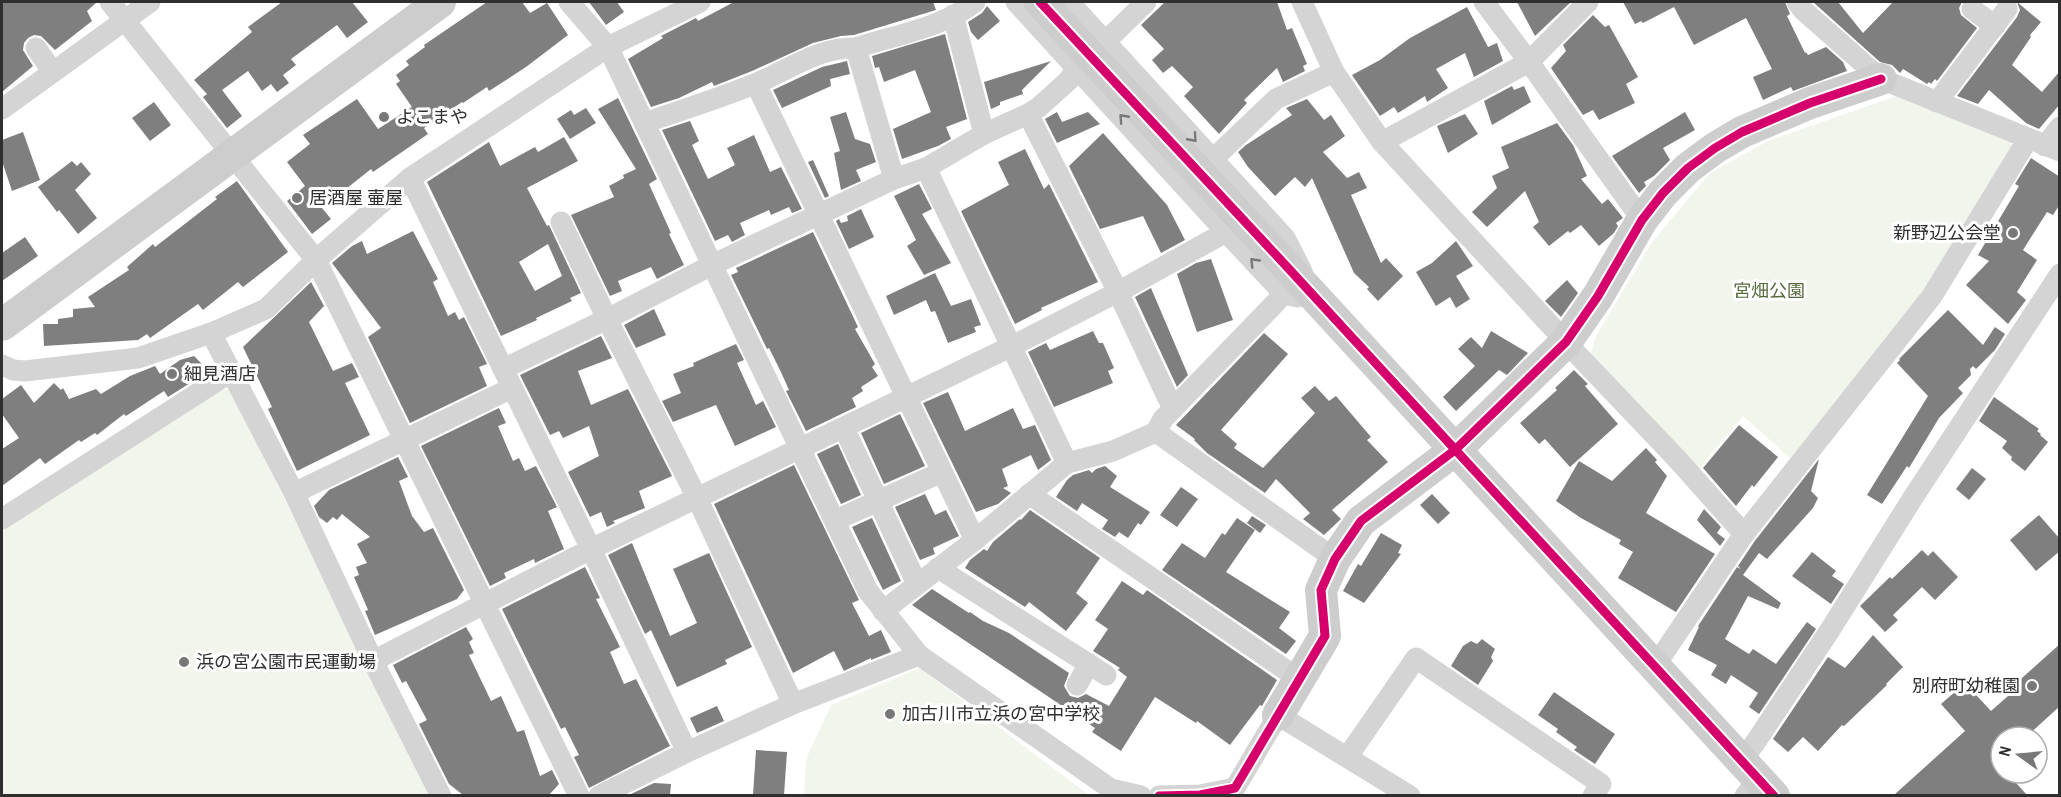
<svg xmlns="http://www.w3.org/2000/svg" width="2061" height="797" viewBox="0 0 2061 797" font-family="'Archivo Narrow','Noto Sans JP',sans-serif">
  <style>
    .green { fill: #f1f5ec }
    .building { fill: #7f7f7f; fill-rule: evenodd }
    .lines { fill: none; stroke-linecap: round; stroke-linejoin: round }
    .street { stroke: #d4d4d4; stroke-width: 21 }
    .secondary { stroke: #cdcdcd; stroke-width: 32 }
    .cycleway-casing { stroke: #fff; stroke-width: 13 }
    .cycleway { stroke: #d6006c; stroke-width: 9 }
    .oneway { stroke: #797979 }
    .poi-dot { fill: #787878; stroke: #fff; stroke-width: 2 }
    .labels { text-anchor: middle; stroke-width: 6; stroke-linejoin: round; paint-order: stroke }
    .poi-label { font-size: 18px; fill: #2f2f2f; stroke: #fff; text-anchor: start }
    .park-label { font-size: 18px; fill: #566a3c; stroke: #fff }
  </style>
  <rect width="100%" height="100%" fill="#fff"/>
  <g class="green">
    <polygon points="1902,94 2009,139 2012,144 2012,150 1927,290 1790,458 1743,416 1698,470 1591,353 1596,336 1652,242 1710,173 1768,141"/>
    <polygon points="220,389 230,390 432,795 2,796 2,529"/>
    <polygon points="920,668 1089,795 804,795 806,759 831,705"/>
  </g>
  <g class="building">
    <polygon points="2,2 97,2 87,11 92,21 55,50 41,36 34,35 28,38 24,43 23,50 33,66 2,92"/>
    <polygon points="282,2 352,2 368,22 347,38 337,25 291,59 296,65 283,75 289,83 277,92 271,84 262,91 248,71 222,90 242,116 227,128 203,97 207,94 194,80 252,32 248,27"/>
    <polygon points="487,2 522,2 530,13 547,3 568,35 526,67 489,91 487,87 463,103 462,102 424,128 428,134 373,172 371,169 322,208 331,219 312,234 287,201 305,186 287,162 310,144 303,135 357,99 378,129 412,107 396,84 400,81 396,75 409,65 406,61 425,47 424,45"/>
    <polygon points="589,2 617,2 624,12 606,25"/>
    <polygon points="734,2 933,2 936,10 854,35 841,36 813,43 752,71 714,86 712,82 679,98 651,107 628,59 663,38 661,36 696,18 698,21"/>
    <polygon points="1165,2 1277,2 1287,30 1292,28 1307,64 1303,66 1305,71 1283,82 1277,68 1244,100 1247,103 1219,134 1184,96 1193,87 1172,66 1163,73 1152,60 1164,49 1141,25"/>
    <polygon points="1517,2 1571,2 1535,36"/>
    <polygon points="1623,2 1785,2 1790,14 1787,16 1805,53 1806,52 1808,55 1826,47 1843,62 1847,71 1793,91 1791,87 1763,100 1753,77 1772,69 1746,18 1694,45 1674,7 1643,23 1641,21 1635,24"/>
    <polygon points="1813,2 1838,2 1863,33 1893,2 1962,2 1959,8 1961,15 1977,28 1937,81 1935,79 1931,84 1929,82 1927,84 1903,69 1900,73 1892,65 1880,62"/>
    <polygon points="2017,2 2041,22 2030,35 2031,37 2012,65 2042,92 2060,71 2060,104 2039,129 2026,123 1989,90 1978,104 1957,96 2017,17 2020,10"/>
    <polygon points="987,6 1000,21 978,40 971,32 968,22 982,13"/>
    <polygon points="1467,7 1488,47 1497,43 1503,61 1474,77 1465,53 1436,69 1448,88 1427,102 1425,96 1398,113 1394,107 1380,116 1352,75 1380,60 1410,38"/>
    <polygon points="1593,15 1605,27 1609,25 1638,77 1626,84 1635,103 1599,120 1593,110 1583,115 1551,68 1566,51 1563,45"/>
    <polygon points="945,34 967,119 946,127 951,139 938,146 902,159 893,129 931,112 915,70 884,82 879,67 875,68 872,56"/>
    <polygon points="847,61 850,74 830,79 831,86 782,108 773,90 822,67"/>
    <polygon points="1051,61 1022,90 1023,94 1000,102 1000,105 991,109 984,82"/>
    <polygon points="1512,86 1514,90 1524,86 1531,102 1492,125 1484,101"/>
    <polygon points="618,98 657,179 649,184 671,233 669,234 684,265 657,279 651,267 618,281 622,291 610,296 571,215 614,197 609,186 624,178 623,175 636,169 598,109"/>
    <polygon points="1307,99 1324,120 1331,115 1345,136 1323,152 1347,178 1359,172 1367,188 1351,195 1381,263 1386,258 1403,276 1378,301 1367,289 1369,287 1354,273 1312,178 1305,187 1295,177 1275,196 1248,167 1238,152 1246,145 1292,115 1286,108"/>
    <polygon points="154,102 171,125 150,141 132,118"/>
    <polygon points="586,108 596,123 570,139 557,119 571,110 574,115"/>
    <polygon points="846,112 855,139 870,144 876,162 856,170 861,181 841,190 834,153 840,151 830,117"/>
    <polygon points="1057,112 1062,122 1088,112 1100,124 1057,143 1045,119"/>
    <polygon points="1685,112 1695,130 1663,148 1670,160 1654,176 1644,182 1646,186 1639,193 1612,156"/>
    <polygon points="1465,114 1478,134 1448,153 1437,126"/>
    <polygon points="690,121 699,141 692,145 708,179 735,165 727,148 754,135 770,172 781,167 802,209 792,213 789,207 771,215 769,210 740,223 745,235 732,242 728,235 715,241 662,130"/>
    <polygon points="1557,123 1573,145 1587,176 1581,179 1602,204 1608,199 1623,218 1616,223 1618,226 1614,233 1599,246 1581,225 1570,233 1568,231 1549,246 1533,227 1539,222 1525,191 1487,227 1472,212 1497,188 1492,176 1509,168 1501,147"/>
    <polygon points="23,132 40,180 12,191 2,161 2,140"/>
    <polygon points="1103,133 1167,205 1185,240 1161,253 1143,216 1100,229 1069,166"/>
    <path d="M564 137 578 161 527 188 547 226 549 225 581 293 570 298 572 301 536 318 537 320 501 336 427 182 489 142 500 166 535 147 538 152ZM548 244 562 276 535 291 519 262Z"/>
    <polygon points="1025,149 1044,189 1049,184 1098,282 1041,308 1042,310 1015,324 961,211 1009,185 998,162"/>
    <polygon points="2031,158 2060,177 2060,204 2053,215 2047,212 2023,250 2037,260 2017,292 2026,300 2008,324 1966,285 1989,261 1978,255 2019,186 2015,184"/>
    <polygon points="813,160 829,196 825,198 808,162"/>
    <polygon points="72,161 77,166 81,162 91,174 75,190 97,218 78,234 59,210 57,212 38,187"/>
    <polygon points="237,181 288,252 243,287 238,282 203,310 198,304 150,338 147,334 138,340 44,346 43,324 58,324 58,319 73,317 73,309 95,307 88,297 129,270 127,267 153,244 155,247 217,199 215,197"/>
    <polygon points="919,184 932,209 922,214 951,263 924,275 907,246 916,240 894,196"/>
    <polygon points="861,209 874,237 849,249 836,221 839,219 841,223 848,221 847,216"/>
    <polygon points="413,231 438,279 433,282 448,316 455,312 459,320 464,317 487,364 479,367 487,386 410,423 368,337 381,328 332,263 352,246 362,241 367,254"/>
    <polygon points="813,232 858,327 855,329 875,364 872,367 878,376 861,387 863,391 852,398 856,407 806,431 786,391 789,390 780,370 769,348 767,349 731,275 738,272 736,268"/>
    <polygon points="25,237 38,256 2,281 2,253"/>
    <polygon points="1456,241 1473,266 1456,276 1470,299 1456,308 1450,297 1436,306 1416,272 1432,263"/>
    <polygon points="1211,259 1233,320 1197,332 1177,274 1196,263"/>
    <polygon points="935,273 951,306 971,299 981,325 974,327 976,332 948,343 935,311 931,312 926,300 894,315 886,296"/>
    <polygon points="1567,280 1578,293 1561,317 1545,301"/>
    <polygon points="311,282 324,306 309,322 333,371 352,363 359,377 345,383 370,435 297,471 268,409 272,407 243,347"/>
    <polygon points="1151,288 1188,375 1177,387 1135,297"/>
    <polygon points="654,309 666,335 636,348 624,325"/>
    <polygon points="1948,310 1983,345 1995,327 2005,334 1995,350 1976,369 1973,366 1970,369 1971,375 1958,388 1963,393 1939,418 1909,468 1907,466 1882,504 1867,495 1928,396 1897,363 1900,360 1899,359"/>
    <polygon points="1093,331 1099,343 1103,343 1114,368 1108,371 1113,383 1054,407 1028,352 1046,343 1050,350"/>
    <polygon points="1491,331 1528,353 1507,375 1499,370 1456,411 1443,397 1475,366 1458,349 1471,337 1482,348"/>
    <polygon points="1264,333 1288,354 1221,430 1237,444 1234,448 1263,468 1315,413 1301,398 1315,386 1329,401 1336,396 1371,437 1367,440 1388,462 1332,510 1341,519 1324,535 1303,519 1310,513 1276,479 1265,493 1207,453 1194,440 1195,439 1176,425"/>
    <polygon points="601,336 612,358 578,371 591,405 628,389 672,476 639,491 645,508 613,521 615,523 607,527 601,512 590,517 568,472 599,456 589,426 563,438 559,431 550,435 520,375"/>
    <polygon points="736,344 744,360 737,363 756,405 763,401 776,427 735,446 716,405 673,422 662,401 681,393 673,374 694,366 693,363"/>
    <polygon points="194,356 209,371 168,397 164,391 126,416 124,414 97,435 95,433 81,442 79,440 45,464 40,458 2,486 2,449 19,438 2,414 2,399 21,385 34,403 54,383 61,390 63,388 69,399 96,389 101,394 130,376 155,366 160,374 180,360"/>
    <polygon points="1574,370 1588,384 1585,386 1618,424 1570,467 1545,439 1539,444 1520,423 1557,390 1555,388"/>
    <polygon points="948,392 965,431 1013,408 1023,429 1035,425 1051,460 1038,470 1031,455 1002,469 1008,486 1003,488 1011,493 998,504 976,512 923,403"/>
    <polygon points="1994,397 2039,429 2037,431 2041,434 2040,435 2048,442 2025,471 2011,460 2012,457 2002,448 2007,441 1979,421"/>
    <polygon points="499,408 506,423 498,426 513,461 519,458 525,471 536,466 557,507 548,511 564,549 535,563 534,559 504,573 506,578 490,586 421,446"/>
    <polygon points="900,414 925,466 884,484 861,433"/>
    <polygon points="1739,425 1778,457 1754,487 1752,485 1736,506 1703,468"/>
    <polygon points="838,444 861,495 841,504 817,454"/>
    <polygon points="1646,448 1657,460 1655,462 1667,476 1646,513 1715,554 1676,612 1618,578 1633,552 1619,544 1621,540 1581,518 1556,501 1579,461 1612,481"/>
    <polygon points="398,457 408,477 399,481 412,516 424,532 433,528 464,590 457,599 375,635 365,611 368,610 354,577 359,575 356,567 367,563 357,544 370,537 342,514 337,520 333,517 327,523 319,517 314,506 329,490"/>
    <polygon points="1819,459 1811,491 1818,498 1813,508 1767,559 1759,553 1743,575 1781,603 1778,609 1748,596 1725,639 1749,654 1753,649 1776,664 1807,622 1816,629 1759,714 1749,707 1758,693 1731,675 1726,684 1711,675 1717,665 1688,650 1699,627 1698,626 1737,567 1741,569 1738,566 1754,542"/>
    <polygon points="794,465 859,600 852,603 869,636 881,630 891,652 871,660 871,658 844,671 834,651 793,673 714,504"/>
    <polygon points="1105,466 1117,476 1110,487 1150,512 1141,525 1138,523 1128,538 1119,532 1115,537 1102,529 1108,520 1082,503 1077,511 1056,497 1067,480 1073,475 1089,470 1092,473 1096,469"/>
    <polygon points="1972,468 1986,479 1969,500 1956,489"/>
    <polygon points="1181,487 1198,499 1177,527 1160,515"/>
    <polygon points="925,494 935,515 946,510 959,536 933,548 935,554 920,560 895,507"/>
    <polygon points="1432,494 1450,513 1438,524 1420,505"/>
    <polygon points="1704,509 1721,527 1717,533 1725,539 1720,546 1697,520"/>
    <polygon points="1030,510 1100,558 1076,593 1088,603 1066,631 1029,602 1025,607 965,568 970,560 984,549 987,551 993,542 1020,519 1021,520"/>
    <polygon points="2039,515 2060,539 2060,551 2036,571 2010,540"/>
    <polygon points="1252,516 1266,525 1260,533 1247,523"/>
    <polygon points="872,518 901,581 883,590 852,527"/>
    <polygon points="1237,518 1255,530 1226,572 1290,612 1279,628 1296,641 1286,654 1162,570 1182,543 1205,558 1222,533 1225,535"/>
    <polygon points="1381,533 1402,545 1398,553 1401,554 1364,603 1343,591 1358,564 1361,566"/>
    <polygon points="632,543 670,636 697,623 673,569 709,553 752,647 725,660 727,664 677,687 651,630 645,634 608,555"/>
    <polygon points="1922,550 1928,556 1933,551 1958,577 1935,600 1922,587 1893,615 1898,620 1885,632 1860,606 1890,577 1892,579"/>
    <polygon points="1812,552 1836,571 1832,576 1844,584 1831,604 1792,576"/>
    <polygon points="585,567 600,598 596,599 620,647 610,652 624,684 636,679 670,746 589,788 574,757 579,755 565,727 561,729 502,609"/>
    <polygon points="1122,581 1143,595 1147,590 1277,680 1262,706 1260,705 1230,745 1197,721 1196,723 1155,697 1121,751 1092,732 1095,728 912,605 932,589 969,613 970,612 983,621 1009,633 1069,673 1064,686 1070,696 1078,698 1086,694 1109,706 1127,677 1118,670 1120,668 1093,651 1108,629 1095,620"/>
    <polygon points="466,627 473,639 469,642 474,653 469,655 491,701 501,696 517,732 524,730 540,776 552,770 559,784 549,795 463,795 449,784 419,724 427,720 406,681 402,683 393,665"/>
    <polygon points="1873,635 1903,667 1886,684 1887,685 1844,726 1842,725 1818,751 1803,737 1788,752 1773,739 1828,657 1845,668"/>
    <polygon points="1482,639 1495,649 1491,657 1493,661 1478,685 1451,666 1463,646 1471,641 1477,644"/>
    <polygon points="2060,644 2060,706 2026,737 2001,737 2001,773 2007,773 2027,795 1894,795 1965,731 1941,704 1965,683 1991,711 2016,689 2013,686"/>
    <polygon points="1554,692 1615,734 1595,764 1574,750 1577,747 1556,732 1558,729 1538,715"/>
    <polygon points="717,706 724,721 697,733 690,718"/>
    <polygon points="756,750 787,752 784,795 753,795"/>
    <polygon points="654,783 671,784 670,795 629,795"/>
  </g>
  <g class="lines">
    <g class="street">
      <polyline points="110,2 316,260 579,796"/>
      <polyline points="569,2 608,47 868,591 919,655 1111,789 1141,796"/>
      <polyline points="1016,2 1226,232 1284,294 1298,297"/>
      <polyline points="1069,2 1285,238 1302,271"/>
      <polyline points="1302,2 1334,72 1382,142 1577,354 1678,460 1744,534"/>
      <polyline points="1484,2 1529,62 1642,220"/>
      <polyline points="1797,2 1804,11 1881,79 2060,151"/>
      <polyline points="1972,9 1995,26"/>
      <polyline points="953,15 984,134"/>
      <polyline points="1106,41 1146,2"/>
      <polyline points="36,48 53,72"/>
      <polyline points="856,48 894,179"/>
      <polyline points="756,84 975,540"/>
      <polyline points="1937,102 2007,9"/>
      <polyline points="2,109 150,2"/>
      <polyline points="1028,114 1118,292 1173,409"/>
      <path d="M644 123C682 110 720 98 757 83 789 70 820 46 856 48 895 35 942 28 975 2"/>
      <polyline points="1382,142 1529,62 1588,2"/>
      <polyline points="2045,146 2060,127"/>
      <polyline points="1213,159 1276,99 1334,72"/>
      <polyline points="926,168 1067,463"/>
      <polyline points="410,178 591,549 687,752"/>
      <polyline points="561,222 607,319 697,498 793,704"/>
      <polyline points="211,333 294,493 373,661 441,796"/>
      <polyline points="2,365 13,370 25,371 138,358 211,333 266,309 316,260 410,178 608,47 700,2"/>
      <polyline points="503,369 607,319 712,265 894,179 926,168 984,134 1028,114 1039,107 1069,80 1077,67"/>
      <polyline points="844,428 917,584"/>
      <polyline points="1156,432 1335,559"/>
      <polyline points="294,493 512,388"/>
      <polyline points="1029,494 1299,679"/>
      <polyline points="2,519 231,372"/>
      <polyline points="836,520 942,472"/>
      <polyline points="938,568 1106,675"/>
      <polyline points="883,611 975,540 1067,463 1113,451 1156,432 1163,419 1284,294"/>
      <polyline points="373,661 591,549 1012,346 1118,292 1226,232"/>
      <polyline points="1655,666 1744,534 1932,296 2028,139"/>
      <polyline points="1077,685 1089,664"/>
      <polyline points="1348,756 1416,658 1601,784 1593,796"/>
      <polyline points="1741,761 1755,743 1830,630 1914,496 2060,274"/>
      <polyline points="599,796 687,752 793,704 919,655"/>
      <polyline points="1159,796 1200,795 1235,788 1278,715 1410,796"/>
      <polyline points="1745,796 1759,778"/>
    </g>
    <g class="secondary">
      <polyline points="1040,2 1277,256 1774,796"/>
      <polyline points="2,325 440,2"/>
      <polyline points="1278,715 1325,636 1321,590 1335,559 1361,521 1455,450 1566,342 1598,296 1642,220 1663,193 1688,168 1715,148 1742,132 1810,103 1881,79"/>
    </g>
    <g class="cycleway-casing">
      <g id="cycleway">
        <polyline points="1040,2 1277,256 1774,796"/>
        <polyline points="1159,796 1200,795 1235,788 1325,636 1321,590 1335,559 1361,521 1455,450 1566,342 1598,296 1642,220 1663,193 1688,168 1715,148 1742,132 1810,103 1881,79"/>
      </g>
    </g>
    <use href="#cycleway" class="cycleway"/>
  </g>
  <defs><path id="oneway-chevron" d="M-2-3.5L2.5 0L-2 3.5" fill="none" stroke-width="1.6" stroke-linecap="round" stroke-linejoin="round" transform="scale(1.5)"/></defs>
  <g class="oneway">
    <use href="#oneway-chevron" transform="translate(1123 118) rotate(-132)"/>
    <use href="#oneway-chevron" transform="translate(1193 138) rotate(48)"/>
    <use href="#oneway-chevron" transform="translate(1254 262) rotate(-134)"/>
  </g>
  <g class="poi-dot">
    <circle cx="384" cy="117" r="6"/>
    <circle cx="297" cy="198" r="6"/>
    <circle cx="2013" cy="233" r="6"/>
    <circle cx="172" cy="374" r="6"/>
    <circle cx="184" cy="662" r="6"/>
    <circle cx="2032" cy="686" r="6"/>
    <circle cx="890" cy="714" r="6"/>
  </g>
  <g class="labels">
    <g class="poi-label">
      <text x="396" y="123">よこまや</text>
      <text x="309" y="204">居酒屋 壷屋</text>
      <text x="2001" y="239" text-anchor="end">新野辺公会堂</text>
      <text x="184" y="380">細見酒店</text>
      <text x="196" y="668">浜の宮公園市民運動場</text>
      <text x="2020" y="692" text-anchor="end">別府町幼稚園</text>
      <text x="902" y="720">加古川市立浜の宮中学校</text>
    </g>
    <g class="park-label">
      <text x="1769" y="297">宮畑公園</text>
    </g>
  </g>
  <rect width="2061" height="797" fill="none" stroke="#2f2f2f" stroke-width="6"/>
  <g transform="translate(2019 755) rotate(285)"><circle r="28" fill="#ffffff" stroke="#acacac" stroke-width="1.5"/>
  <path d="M0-4.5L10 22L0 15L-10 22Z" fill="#787878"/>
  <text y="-9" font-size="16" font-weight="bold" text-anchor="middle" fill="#2f2f2f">N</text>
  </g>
</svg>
